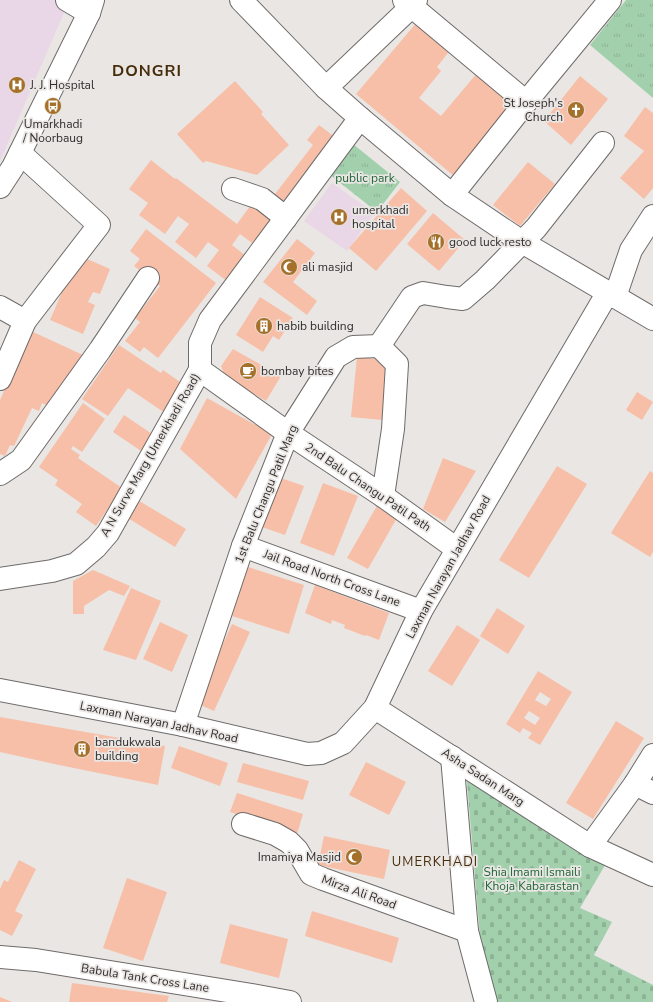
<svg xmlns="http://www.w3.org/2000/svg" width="653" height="1002" viewBox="0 0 653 1002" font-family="'Nunito Sans',sans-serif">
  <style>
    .medical { fill: #e9d6e6 }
    .cemetery { fill: url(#cemetery-stones) }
    .park { fill: url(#park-tufts) }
    .building { fill: #f7bfa7; fill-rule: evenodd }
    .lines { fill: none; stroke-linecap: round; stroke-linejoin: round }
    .minor-casing { stroke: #6f6b6a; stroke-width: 24 }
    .minor { stroke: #fff; stroke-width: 22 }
    .labels { text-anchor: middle; stroke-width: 3.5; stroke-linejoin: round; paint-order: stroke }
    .poi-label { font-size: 12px; fill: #2f2e2d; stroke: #eae6e4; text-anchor: start }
    .park-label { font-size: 12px; fill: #1f6637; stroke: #eae6e4 }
    .street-label { font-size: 12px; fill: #2f2e2d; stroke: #eae6e4 }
    .neighbourhood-label { font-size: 13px; letter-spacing: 1px; fill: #462c0a; stroke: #eae6e4 }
    .district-label { font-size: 16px; font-weight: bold; letter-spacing: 1px; fill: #462c0a; stroke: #eae6e4 }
  </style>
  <defs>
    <pattern id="cemetery-stones" width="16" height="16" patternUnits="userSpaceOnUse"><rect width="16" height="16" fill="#a2d0ac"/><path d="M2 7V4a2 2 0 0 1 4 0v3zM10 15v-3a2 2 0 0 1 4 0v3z" fill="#8cb394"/></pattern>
    <pattern id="park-tufts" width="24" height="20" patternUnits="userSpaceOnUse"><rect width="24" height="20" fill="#a2d0ac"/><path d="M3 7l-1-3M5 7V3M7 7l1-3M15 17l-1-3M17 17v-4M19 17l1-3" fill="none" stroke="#8cb394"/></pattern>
  </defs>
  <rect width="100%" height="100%" fill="#eae6e4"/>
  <g class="medical">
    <polygon points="0,0 54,0 66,8 0,161"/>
    <polygon points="332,183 374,213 347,251 304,221"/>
  </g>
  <polygon class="cemetery" points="466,770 608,860 580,908 612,922 594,955 653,985 653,1002 497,1002 480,937"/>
  <g class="park">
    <polygon points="626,0 653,0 653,98 590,45"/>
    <polygon points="353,144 400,182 377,212 329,174"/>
  </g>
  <g class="building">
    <polygon points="418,21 451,49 437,67 441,71 419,98 441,116 478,72 516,104 455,177 356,94"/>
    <polygon points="580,76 608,99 571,145 544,121"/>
    <polygon points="235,81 263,112 261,114 289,145 257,175 206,161 203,163 177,134"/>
    <polygon points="645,107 653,113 653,188 644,199 620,178 644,151 624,136"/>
    <polygon points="319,125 340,141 292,203 281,202 275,194 313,145 307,140"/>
    <polygon points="151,160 175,179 176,178 237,224 253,202 279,223 260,249 240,234 232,245 251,260 232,285 207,266 219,250 208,242 196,258 175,242 189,224 178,216 165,234 139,215 148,203 129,189"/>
    <polygon points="528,162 555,184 520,226 493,205"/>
    <polygon points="401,188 427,211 376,271 349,248"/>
    <polygon points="433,213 465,240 439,271 407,244"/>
    <polygon points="146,229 216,283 158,358 144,347 140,352 125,341 140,322 135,318 160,286 134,266 140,259 130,251"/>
    <polygon points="297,239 315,253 293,282 317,301 307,315 263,282"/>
    <polygon points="78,255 110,269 100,294 93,292 88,302 95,305 83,334 50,320"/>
    <polygon points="260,297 293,318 279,340 273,336 263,352 236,335"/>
    <polygon points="31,331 83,355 55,409 42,403 39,411 32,408 14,446 10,445 5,456 0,454 0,400"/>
    <polygon points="119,345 161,373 163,370 183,384 168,415 128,388 108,416 82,399"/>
    <polygon points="233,349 281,376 266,401 225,376 221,366"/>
    <polygon points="357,357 388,360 382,420 351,417"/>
    <polygon points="637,392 653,402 642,420 626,410"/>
    <polygon points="207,398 272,434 236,499 180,449"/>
    <polygon points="83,403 105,419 82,452 73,446 71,449 80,455 78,458 122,488 96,526 76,512 82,504 55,485 58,480 39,467"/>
    <polygon points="124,415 158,438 150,457 113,432"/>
    <polygon points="443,458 476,471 445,522 423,509"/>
    <polygon points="557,466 587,484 529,578 499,560"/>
    <polygon points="650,471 653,473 653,552 650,557 611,533"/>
    <polygon points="278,477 304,486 285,535 259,526"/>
    <polygon points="323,483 358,496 334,556 300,543"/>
    <polygon points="136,499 186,529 175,547 126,517"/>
    <polygon points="378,504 398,516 368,569 347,558"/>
    <polygon points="248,567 304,585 289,634 232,616"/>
    <polygon points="93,570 130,586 124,596 109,590 84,606 84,614 73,614 73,581"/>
    <polygon points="315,585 389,613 379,640 366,635 365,636 344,628 345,625 332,620 331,624 305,613"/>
    <polygon points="131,588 161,601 136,660 103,650"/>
    <polygon points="497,608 525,626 508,654 480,636"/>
    <polygon points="160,622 188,635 172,672 143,659"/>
    <polygon points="232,624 250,632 214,711 196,703"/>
    <polygon points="457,625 480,640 452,686 428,671"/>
    <path d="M538 671 572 692 540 745 528 738 532 733 523 728 520 733 506 724ZM540 692 551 699 546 706 535 700ZM529 711 540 718 535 725 524 718Z"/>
    <polygon points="0,717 165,746 158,785 59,765 0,752"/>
    <polygon points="616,721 644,738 593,819 566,803"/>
    <polygon points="179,746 228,763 220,786 171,768"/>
    <polygon points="366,762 406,782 389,815 349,795"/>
    <polygon points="243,763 309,781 303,800 237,782"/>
    <polygon points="237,793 303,814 297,834 230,812"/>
    <polygon points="324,836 390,850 384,879 318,865"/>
    <polygon points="19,860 36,869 15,911 23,915 12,936 0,930 0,889 4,880 8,882"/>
    <polygon points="127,878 167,892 143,961 103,948"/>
    <polygon points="312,911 399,938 392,963 305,936"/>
    <polygon points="230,924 288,939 279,978 220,963"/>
    <polygon points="72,983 169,996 167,1002 69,1002"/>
    <polygon points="0,997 12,1002 0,1002"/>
  </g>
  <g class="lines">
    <g class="minor-casing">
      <g id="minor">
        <polyline points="67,0 89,13"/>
        <polyline points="241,0 326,88 360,118 452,195 522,242 653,319"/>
        <polyline points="404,0 477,61 526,102"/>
        <polyline points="326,88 412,6 416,0"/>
        <polyline points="0,187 13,167 89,13 93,0"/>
        <polyline points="233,189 262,199 286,218"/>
        <polyline points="452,195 526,102 610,0"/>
        <polyline points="615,297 631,250 653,216"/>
        <polyline points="0,307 25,321"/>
        <polyline points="379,346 397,364 393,429 383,496"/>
        <polyline points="200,370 288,433 383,496 457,549"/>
        <polyline points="0,379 25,321 99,225 20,153"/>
        <polyline points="0,474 21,460 100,350 148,278"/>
        <polyline points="243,546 421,611"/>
        <polyline points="0,579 52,571 76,564 96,547 108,533 200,370 200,343 210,320 360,118"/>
        <polyline points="0,690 183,725 307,754 321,753 343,743 375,708 421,611 608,292"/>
        <polyline points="375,708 590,846 653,875"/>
        <polyline points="183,725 243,546 288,433 336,357 353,347 379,346 412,297 423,293 447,297 463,299 485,280 536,228 603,143"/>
        <polyline points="452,757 467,931 486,1002"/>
        <polyline points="635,784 653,793"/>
        <polyline points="243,824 275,834 289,842 297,850 311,874 323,879 467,931"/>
        <polyline points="590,846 635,784 653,755"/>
        <polyline points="0,957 36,960 252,995 290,1002"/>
      </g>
    </g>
    <use href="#minor" class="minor"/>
  </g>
  <defs>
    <g id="hospital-disc" transform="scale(0.9)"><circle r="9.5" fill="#a5712a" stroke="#eae6e4"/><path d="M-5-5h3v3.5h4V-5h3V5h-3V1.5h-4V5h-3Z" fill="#fff"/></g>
    <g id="bus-disc" transform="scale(0.9)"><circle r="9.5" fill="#a5712a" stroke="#eae6e4"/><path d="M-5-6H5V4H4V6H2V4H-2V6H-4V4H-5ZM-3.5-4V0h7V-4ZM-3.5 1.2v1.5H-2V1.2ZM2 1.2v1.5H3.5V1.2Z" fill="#fff"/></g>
    <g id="church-disc" transform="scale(0.9)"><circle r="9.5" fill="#a5712a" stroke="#eae6e4"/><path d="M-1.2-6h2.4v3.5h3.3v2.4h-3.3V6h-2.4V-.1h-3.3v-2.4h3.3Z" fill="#fff"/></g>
    <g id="restaurant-disc" transform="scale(0.9)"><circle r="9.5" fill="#a5712a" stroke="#eae6e4"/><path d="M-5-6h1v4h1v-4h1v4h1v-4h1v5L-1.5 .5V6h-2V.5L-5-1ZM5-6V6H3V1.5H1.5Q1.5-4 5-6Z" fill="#fff"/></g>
    <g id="mosque-disc" transform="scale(0.9)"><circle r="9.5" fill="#a5712a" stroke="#eae6e4"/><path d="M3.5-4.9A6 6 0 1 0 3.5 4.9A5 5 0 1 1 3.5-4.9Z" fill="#fff"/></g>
    <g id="building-disc" transform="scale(0.9)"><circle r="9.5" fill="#a5712a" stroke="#eae6e4"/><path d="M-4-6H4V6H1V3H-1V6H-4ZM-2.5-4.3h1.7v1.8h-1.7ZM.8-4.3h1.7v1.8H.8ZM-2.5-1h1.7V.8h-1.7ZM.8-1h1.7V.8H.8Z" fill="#fff"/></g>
    <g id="cafe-disc" transform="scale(0.9)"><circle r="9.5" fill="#a5712a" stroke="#eae6e4"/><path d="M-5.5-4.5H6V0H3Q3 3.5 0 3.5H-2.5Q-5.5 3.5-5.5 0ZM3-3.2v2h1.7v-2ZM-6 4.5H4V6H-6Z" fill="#fff"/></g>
  </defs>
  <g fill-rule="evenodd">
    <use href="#hospital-disc" x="17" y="85"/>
    <use href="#bus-disc" x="53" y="106"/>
    <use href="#church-disc" x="576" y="110"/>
    <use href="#hospital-disc" x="339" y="217"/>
    <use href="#restaurant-disc" x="436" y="242"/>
    <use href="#mosque-disc" x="289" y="267"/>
    <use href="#building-disc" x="264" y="326"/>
    <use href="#cafe-disc" x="248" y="371"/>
    <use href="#building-disc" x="82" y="749"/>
    <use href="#mosque-disc" x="354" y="857"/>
  </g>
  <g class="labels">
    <g class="poi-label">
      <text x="30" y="89">J. J. Hospital</text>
      <text x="563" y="107" text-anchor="end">St Joseph's<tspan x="563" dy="14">Church</tspan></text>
      <text x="53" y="128" text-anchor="middle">Umarkhadi<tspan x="53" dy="14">/ Noorbaug</tspan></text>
      <text x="352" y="214">umerkhadi<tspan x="352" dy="14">hospital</tspan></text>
      <text x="449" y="246">good luck resto</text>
      <text x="302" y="271">ali masjid</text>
      <text x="277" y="330">habib building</text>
      <text x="261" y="375">bombay bites</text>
      <text x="95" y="746">bandukwala<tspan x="95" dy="14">building</tspan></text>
      <text x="341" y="861" text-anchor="end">Imamiya Masjid</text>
    </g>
    <g class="park-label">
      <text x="365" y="182">public park</text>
      <text x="532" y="876">Shia Imami Ismaili<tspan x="532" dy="14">Khoja Kabarastan</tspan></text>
    </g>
    <g class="street-label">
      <text transform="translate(150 455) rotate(-60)" y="4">A N Surve Marg (Umerkhadi Road)</text>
      <text transform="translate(368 487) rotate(34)" y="4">2nd Balu Changu Patil Path</text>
      <text transform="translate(266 494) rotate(-68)" y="4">1st Balu Changu Patil Marg</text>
      <text transform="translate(448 567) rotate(-61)" y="4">Laxman Narayan Jadhav Road</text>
      <text transform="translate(332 578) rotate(20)" y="4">Jail Road North Cross Lane</text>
      <text transform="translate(159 722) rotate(12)" y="4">Laxman Narayan Jadhav Road</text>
      <text transform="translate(483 777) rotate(33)" y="4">Asha Sadan Marg</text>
      <text transform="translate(359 892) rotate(20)" y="4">Mirza Ali Road</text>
      <text transform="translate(145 978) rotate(9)" y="4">Babula Tank Cross Lane</text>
    </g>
    <g class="neighbourhood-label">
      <text x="435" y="866">UMERKHADI</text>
    </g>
    <g class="district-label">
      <text x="147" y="76">DONGRI</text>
    </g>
  </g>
</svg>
